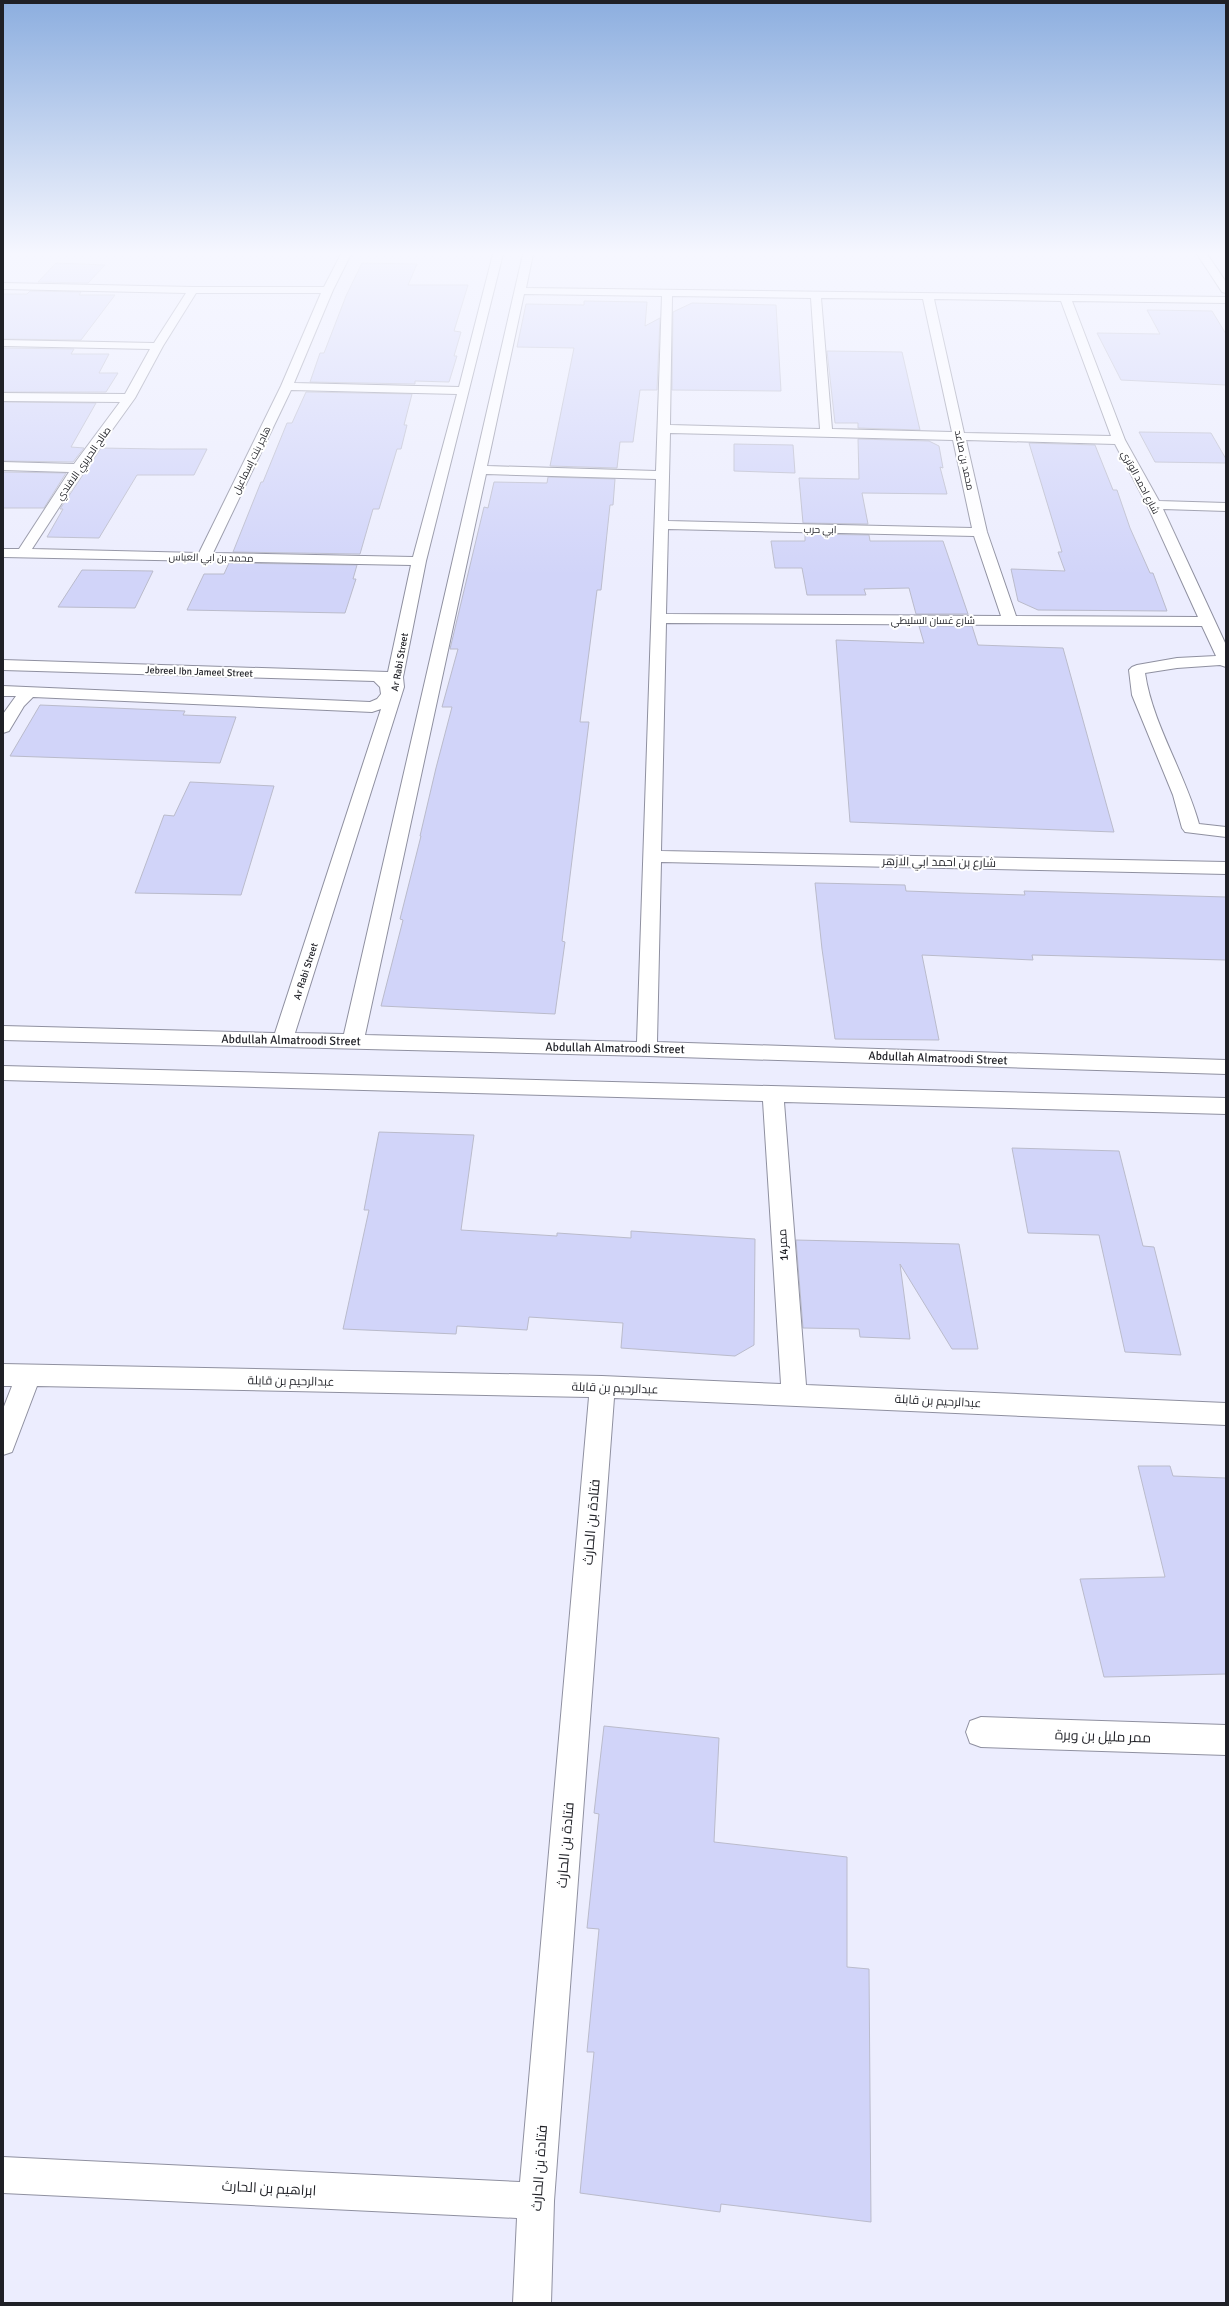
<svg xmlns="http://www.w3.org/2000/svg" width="1229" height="2306" viewBox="0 0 1229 2306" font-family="Signika,Cairo,sans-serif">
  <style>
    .building { fill: #d1d4f9; stroke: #babbcb }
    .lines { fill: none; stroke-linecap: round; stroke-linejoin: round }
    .minor-casing { stroke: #8f90a0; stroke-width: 2 }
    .minor { fill: #fff; fill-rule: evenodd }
    .labels { text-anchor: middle; stroke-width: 4; stroke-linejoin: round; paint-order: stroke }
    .far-street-label { font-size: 10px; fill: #1f2026; stroke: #fff }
    .street-label { font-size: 12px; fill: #1f2026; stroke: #fff }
    .near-street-label { font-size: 14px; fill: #1f2026; stroke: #fff }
  </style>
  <rect width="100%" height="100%" fill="#ecedfe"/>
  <g class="building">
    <polygon points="56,263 105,265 88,283 38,282"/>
    <polygon points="362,263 417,264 408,285 468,285 454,331 461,332 454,356 457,356 449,382 415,381 415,384 310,382 320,353 324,353 346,296"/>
    <polygon points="30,291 81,292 79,295 115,295 81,340 3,339 3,294 27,294"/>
    <polygon points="584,301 647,302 645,326 660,318 657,390 640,390 633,442 620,442 617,468 550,466 574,348 517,347 526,304 584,305"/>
    <polygon points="692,303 776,305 781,391 672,390 673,312"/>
    <polygon points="1147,310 1212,311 1226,334 1226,385 1121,380 1097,333 1160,334"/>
    <polygon points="3,348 74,349 71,354 109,354 99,373 118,373 106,392 3,392"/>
    <polygon points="827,351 902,352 920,430 858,428 858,423 835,423"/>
    <polygon points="306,392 412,394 404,425 407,425 401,449 397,449 379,509 373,509 360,554 233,552 261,482 263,482 287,423 292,423"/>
    <polygon points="3,402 96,403 71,447 84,448 73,462 3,461"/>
    <polygon points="1139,432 1211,433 1226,459 1226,463 1155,462"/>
    <polygon points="858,439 929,441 939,446 943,468 940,467 947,494 862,493 868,524 803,523 799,478 859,479"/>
    <polygon points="1029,443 1095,445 1113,490 1117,490 1130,528 1150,573 1153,573 1167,611 1038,610 1018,601 1011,569 1065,571 1058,552 1062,552"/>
    <polygon points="734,444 793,445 795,473 734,471"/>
    <polygon points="101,448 159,449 207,449 194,475 137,475 99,538 47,537 63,509 60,509"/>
    <polygon points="3,472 66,473 44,508 3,508"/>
    <polygon points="548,477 615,479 613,505 610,505 601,590 597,590 580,722 589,722 562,941 565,942 555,1014 381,1006 403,920 400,919 421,836 420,836 436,768 452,707 442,707 458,649 450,649 484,507 488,508 494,482 547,483"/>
    <polygon points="805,534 869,535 870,541 943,541 968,614 916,614 909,588 864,589 866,595 807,595 802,568 775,568 771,541 805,541"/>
    <polygon points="229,563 357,565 353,579 356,579 345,613 187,610 204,574 224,574"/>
    <polygon points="82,570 153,571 135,608 58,607"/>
    <polygon points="919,626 972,626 978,645 1063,648 1114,832 850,822 836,640 924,643"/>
    <polygon points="40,705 185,711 183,715 236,717 220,763 10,756"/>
    <polygon points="190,782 274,786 241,895 135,893 164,815 174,816"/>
    <polygon points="815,883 905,885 906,891 960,893 1025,895 1024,891 1226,897 1226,960 1032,955 1033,960 922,955 939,1040 835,1039 822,949"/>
    <polygon points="379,1132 474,1135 461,1230 557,1236 557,1233 631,1238 631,1231 755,1239 754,1345 735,1356 621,1348 623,1323 529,1317 527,1330 457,1326 456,1334 343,1329 369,1210 364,1210"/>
    <polygon points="1012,1148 1119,1151 1143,1246 1154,1247 1181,1355 1125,1352 1099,1235 1028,1233"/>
    <polygon points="796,1240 959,1244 978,1349 952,1349 900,1264 910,1339 860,1337 859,1329 803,1328"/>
    <polygon points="1138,1466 1170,1466 1173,1476 1226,1478 1226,1674 1104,1677 1080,1579 1165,1577"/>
    <polygon points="604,1726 719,1738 714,1842 847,1857 847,1967 869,1969 871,2222 721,2204 720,2212 580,2193 594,2052 587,2052 599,1929 587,1928 599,1814 594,1813"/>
  </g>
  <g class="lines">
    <g class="minor-casing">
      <g id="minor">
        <path d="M341 254H351L333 290 294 383 459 387 493 254H503L426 561 403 677 404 687 295 1033 344 1034 523 254H533L526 288 1226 297V303L1072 301 1125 440 1159 501 1226 503V511L1163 509 1226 645V667L1220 665 1177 668 1145 673C1152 723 1185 773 1199 824L1226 827V837L1185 832 1182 828 1173 795 1132 695 1129 670 1132 667 1137 665 1177 658 1216 656 1202 626 666 623 661 851 1226 862V874L661 862 657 1042 1226 1060V1074L647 1056 3 1040V1026L275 1033 381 709 372 712 33 697 24 706 9 731 3 733V714L16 696H3V686L370 702 377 699 381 694 380 687 374 681 3 670V660L388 672 411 565 3 557V549H19L69 472 3 470V462L74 464 120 402 3 401V393L125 394 150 349 3 346V340L154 343 186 293 3 289V283L193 287H324ZM196 293H321L281 386 199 553 32 549 84 469 135 398 163 346ZM524 294 662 296 656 471 487 466ZM672 296 811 298 820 429 670 425ZM821 298 923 299 952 432 832 429ZM934 299 1061 301 1111 436 964 433ZM291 390 457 394 413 557 213 553ZM670 433 953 440 972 528 668 521ZM966 440 1115 444 1147 505 1198 617 1016 616 987 532ZM486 474 656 479 637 1042 365 1035ZM668 529 974 536 1001 616 666 614Z"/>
        <polygon points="1197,254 1207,254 1226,282 1226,293 1222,292"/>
        <polygon points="3,1066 1226,1098 1226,1114 784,1102 806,1385 1226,1403 1226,1425 614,1398 554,2201 551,2303 513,2303 517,2218 3,2193 3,2157 520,2182 589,1397 37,1386 12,1452 3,1455 3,1409 12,1386 3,1386 3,1364 602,1376 781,1384 763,1101 3,1080"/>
        <polygon points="981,1717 1226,1725 1226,1755 981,1747 970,1743 966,1732 970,1721"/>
      </g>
    </g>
    <use href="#minor" class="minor"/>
  </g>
  <linearGradient id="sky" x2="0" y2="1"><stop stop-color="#8caedf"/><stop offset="0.44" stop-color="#f6f7ff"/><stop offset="1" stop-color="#f6f7ff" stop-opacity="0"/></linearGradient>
  <rect width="1229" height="576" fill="url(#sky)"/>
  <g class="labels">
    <g class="far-street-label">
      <text transform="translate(251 460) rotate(-64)" y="4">هاجر بنت إسماعيل</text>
      <text transform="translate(965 460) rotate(78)" y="4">محمد بن صاعد</text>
      <text transform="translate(83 463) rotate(-55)" y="4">صالح الحريري الافندي</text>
      <text transform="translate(1141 482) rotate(62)" y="4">شارع احمد الوتري</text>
      <text transform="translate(820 529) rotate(1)" y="4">ابي حرب</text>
      <text transform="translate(211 557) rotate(1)" y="4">محمد بن ابي العباس</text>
      <text x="933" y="624">شارع غسان السليطي</text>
      <text transform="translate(399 662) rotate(-80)" y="4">Ar Rabi Street</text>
      <text transform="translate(199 671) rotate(2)" y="4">Jebreel Ibn Jameel Street</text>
      <text transform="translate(305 971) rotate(-72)" y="4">Ar Rabi Street</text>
    </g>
    <g class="street-label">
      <text transform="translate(939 862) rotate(1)" y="4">شارع بن احمد ابي الازهر</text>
      <text transform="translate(291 1040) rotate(1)" y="4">Abdullah Almatroodi Street</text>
      <text transform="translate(615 1048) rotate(1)" y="4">Abdullah Almatroodi Street</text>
      <text transform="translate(938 1058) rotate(2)" y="4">Abdullah Almatroodi Street</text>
      <text transform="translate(783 1245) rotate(-94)" y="4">ممر14</text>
      <text transform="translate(291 1381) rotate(1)" y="4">عبدالرحيم بن قابلة</text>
      <text transform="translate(615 1388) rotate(2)" y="4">عبدالرحيم بن قابلة</text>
      <text transform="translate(938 1401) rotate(3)" y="4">عبدالرحيم بن قابلة</text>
    </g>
    <g class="near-street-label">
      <text transform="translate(591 1522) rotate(-85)" y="5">فتادة بن الحارث</text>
      <text transform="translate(1103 1736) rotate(2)" y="5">ممر مليل بن وبرة</text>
      <text transform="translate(565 1845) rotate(-85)" y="5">فتادة بن الحارث</text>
      <text transform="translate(539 2168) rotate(-86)" y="5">فتادة بن الحارث</text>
      <text transform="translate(269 2188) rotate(3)" y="5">ابراهيم بن الحارث</text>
    </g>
  </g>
  <rect width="1229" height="2306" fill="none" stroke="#1f2026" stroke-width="8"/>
</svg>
